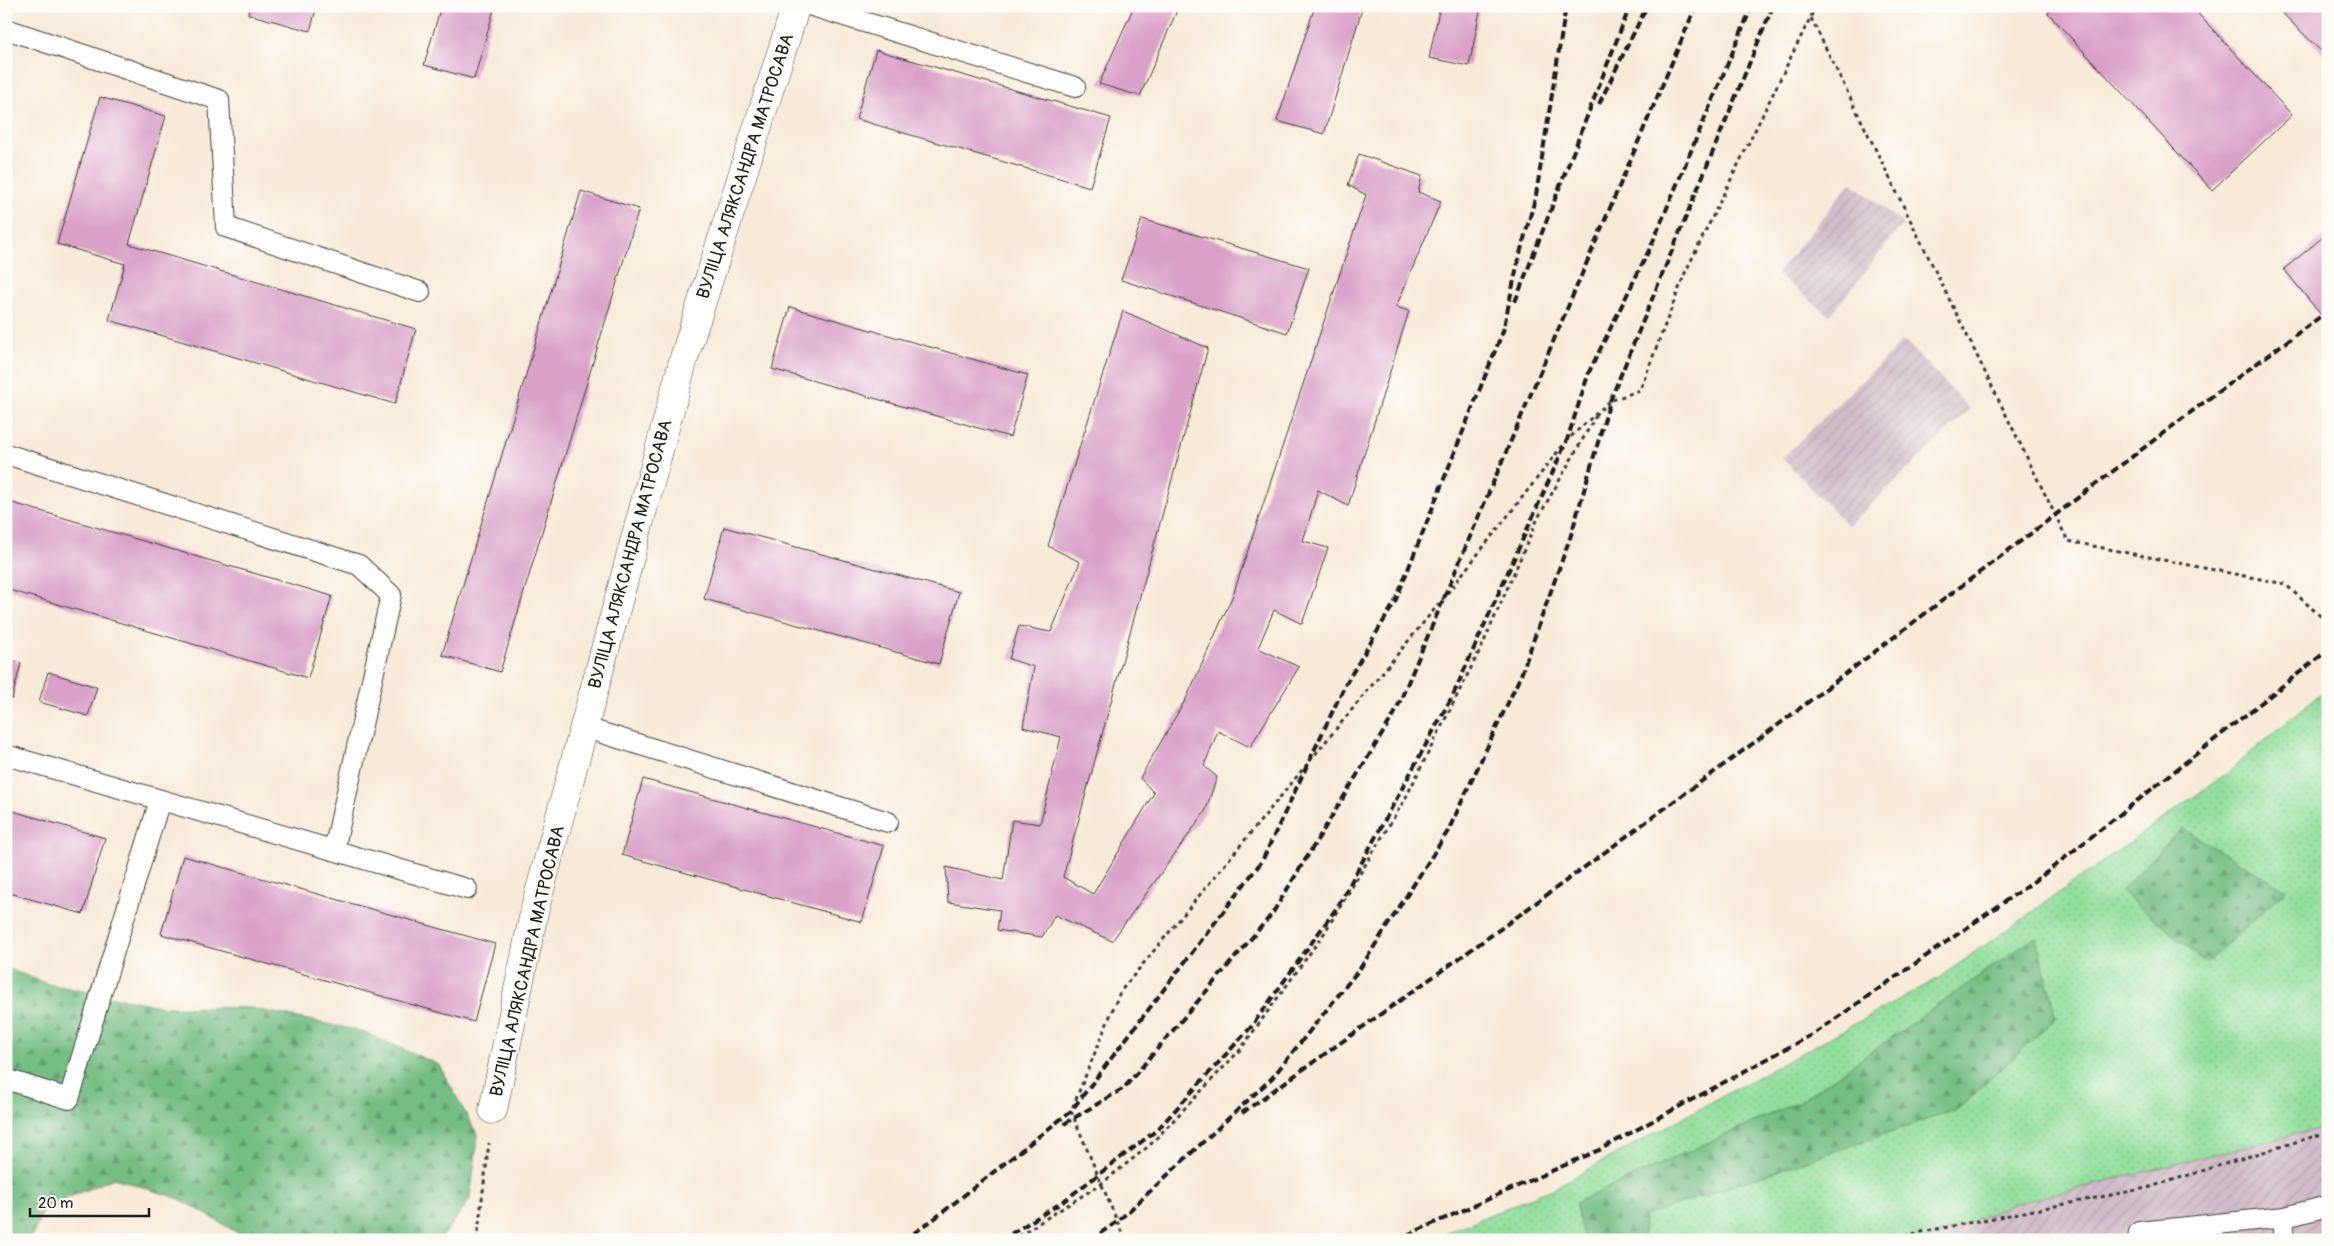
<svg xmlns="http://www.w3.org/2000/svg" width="2334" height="1246" viewBox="0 0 2334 1246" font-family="Pangolin,sans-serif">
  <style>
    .industrial { fill: url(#industrial-furrows) }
    .grass { fill: url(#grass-dots); stroke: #577e5c }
    .forest { fill: url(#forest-firs); stroke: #486d50 }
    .building { fill: #d9a1c8 }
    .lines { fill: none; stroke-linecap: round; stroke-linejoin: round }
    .service-casing { stroke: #3d3b38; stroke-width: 22 }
    .minor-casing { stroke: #3d3b38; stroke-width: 29 }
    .path { stroke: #3d3b38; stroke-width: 3; stroke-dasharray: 4 4; stroke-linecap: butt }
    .service { stroke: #fff; stroke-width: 20 }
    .minor { stroke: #fff; stroke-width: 28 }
    .rail { stroke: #1c1c1c; stroke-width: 4; stroke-dasharray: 8 4; stroke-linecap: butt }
    .labels { text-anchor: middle; stroke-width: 5; stroke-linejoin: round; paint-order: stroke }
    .street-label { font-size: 18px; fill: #1c1c1c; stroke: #fdfcf7 }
  </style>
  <defs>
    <pattern id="industrial-furrows" width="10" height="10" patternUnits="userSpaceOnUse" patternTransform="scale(1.25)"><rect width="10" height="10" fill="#d1bdc9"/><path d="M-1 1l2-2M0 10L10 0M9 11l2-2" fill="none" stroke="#b3a2ac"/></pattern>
    <pattern id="grass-dots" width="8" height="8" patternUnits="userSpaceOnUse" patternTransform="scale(1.25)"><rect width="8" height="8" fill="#92df9c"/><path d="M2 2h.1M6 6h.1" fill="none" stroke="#7dbf86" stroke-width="1.8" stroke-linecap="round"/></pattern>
    <pattern id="forest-firs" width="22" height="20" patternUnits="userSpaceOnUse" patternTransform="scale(1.25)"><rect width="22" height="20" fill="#75be84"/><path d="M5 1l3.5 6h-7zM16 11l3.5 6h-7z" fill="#5f9a6b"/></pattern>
  </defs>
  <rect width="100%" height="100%" fill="#fdfcf7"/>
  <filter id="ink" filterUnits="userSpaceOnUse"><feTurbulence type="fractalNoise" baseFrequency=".02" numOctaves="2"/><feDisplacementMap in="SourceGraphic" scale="10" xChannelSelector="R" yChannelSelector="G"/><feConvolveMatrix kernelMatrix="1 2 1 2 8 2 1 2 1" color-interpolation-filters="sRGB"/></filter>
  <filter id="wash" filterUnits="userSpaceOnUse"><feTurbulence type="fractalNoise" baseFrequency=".0096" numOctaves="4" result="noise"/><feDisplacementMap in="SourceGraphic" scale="20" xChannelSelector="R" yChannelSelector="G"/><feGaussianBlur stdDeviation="1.12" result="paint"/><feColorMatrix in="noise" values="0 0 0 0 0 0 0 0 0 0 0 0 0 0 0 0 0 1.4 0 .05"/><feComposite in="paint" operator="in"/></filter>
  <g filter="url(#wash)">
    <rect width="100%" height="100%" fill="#f8ead8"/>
    <g class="industrial">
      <polygon points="1851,182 1903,224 1830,316 1777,274"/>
      <polygon points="1904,340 1970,409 1848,526 1782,458"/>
      <polygon points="2328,1126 2328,1240 1924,1240 2011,1205"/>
    </g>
    <polygon class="grass" points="2328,687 2328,1126 2011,1205 1924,1240 1429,1240 1554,1188 1939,978 2226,774"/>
    <g class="forest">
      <polygon points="2328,742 2328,779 2319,746"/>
      <polygon points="2182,828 2286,890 2206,963 2121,891"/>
      <polygon points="2036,936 2056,1018 1958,1109 1644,1216 1643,1240 1584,1240 1575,1203 1804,1099"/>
      <polygon points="6,968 48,984 165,1007 250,1008 361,1031 439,1065 478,1136 470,1199 440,1240 250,1240 180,1199 114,1178 44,1208 31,1240 6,1240"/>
    </g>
    <g id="blocks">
      <g class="building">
        <polygon points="250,6 317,6 310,31 248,14"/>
        <polygon points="441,6 495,6 474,79 424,65"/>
        <polygon points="1134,6 1179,6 1140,96 1099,84"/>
        <polygon points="1315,6 1363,6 1324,134 1277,121"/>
        <polygon points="1440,6 1481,6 1469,66 1429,58"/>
        <polygon points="2055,6 2191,6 2292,115 2212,190 2048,13"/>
        <polygon points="2275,6 2328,6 2328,58"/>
        <polygon points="876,50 1111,118 1090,187 856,119"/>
        <polygon points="100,97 166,116 129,244 416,329 395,404 109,320 125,264 57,244"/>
        <polygon points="1359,154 1422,176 1418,192 1441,201 1396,307 1409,311 1348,506 1318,490 1303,541 1328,548 1302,624 1274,610 1258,648 1299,667 1250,747 1218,731 1204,766 1217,777 1205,812 1112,941 1055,915 1042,937 997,930 1000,910 948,902 946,867 1003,880 1012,820 1040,824 1061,737 1023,727 1034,667 1009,659 1019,626 1051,632 1080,562 1048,546 1123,311 1208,348 1063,877 1093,894 1154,793 1140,778 1187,697 1233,595 1366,195 1348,185"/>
        <polygon points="581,191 639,209 500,672 442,655"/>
        <polygon points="1142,219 1309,268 1287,333 1121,280"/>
        <polygon points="2328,233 2328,310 2321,315 2284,269"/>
        <polygon points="790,307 1028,375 1010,437 772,369"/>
        <polygon points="6,501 332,596 308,678 6,589"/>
        <polygon points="724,527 959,592 939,664 704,599"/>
        <polygon points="6,659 21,663 12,699 6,698"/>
        <polygon points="48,672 97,687 88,716 39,702"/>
        <polygon points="643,779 884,846 862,922 622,855"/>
        <polygon points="6,809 105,838 83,914 6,892"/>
        <polygon points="183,856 495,944 474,1022 161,934"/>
      </g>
    </g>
  </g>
  <g filter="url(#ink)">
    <use href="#blocks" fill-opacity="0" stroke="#3d3b38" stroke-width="1"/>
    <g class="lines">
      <g class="service-casing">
        <g id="service">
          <polyline points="812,6 1075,87"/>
          <polyline points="6,29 219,100 226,227 420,292"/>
          <polyline points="6,454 359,565 391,595 334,850"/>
          <polyline points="583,727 888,822"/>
          <polyline points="6,755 467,889"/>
          <polyline points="6,1079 69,1099 160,800"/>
          <polyline points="2138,1240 2139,1232 2285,1217 2328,1206"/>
          <polyline points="2282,1240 2285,1217"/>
        </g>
      </g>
      <g class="minor-casing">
        <polyline id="minor" points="493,1110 535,908 684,358 796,6"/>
      </g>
      <g class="path">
        <polyline points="1811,18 2068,541 2285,584 2328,623"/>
        <polyline points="477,1240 489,1143"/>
        <polyline points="1012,1240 1101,1184 1150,1145 1240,1050 1323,935 1405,799 1483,644 1538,518 1597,414"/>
        <polyline points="1125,1240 1071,1111 1120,992 1442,600 1567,440 1610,401 1640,390 1685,273 1816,6"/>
        <polyline points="1881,1240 2147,1188 2328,1132"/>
      </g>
      <use href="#service" class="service"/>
      <use href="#minor" class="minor"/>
      <g class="rail">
        <polyline points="1599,104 1647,6"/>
        <polyline points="1515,302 1630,6"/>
        <polyline points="1242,1113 1503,927 1774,728 2207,400 2328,311"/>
        <polyline points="1064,1124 1124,1088 1272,914 1395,713 1696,6"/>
        <polyline points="904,1240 934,1219 1071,1111 1262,861 1345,685 1395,602 1503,331 1519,257 1536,195 1566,6"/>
        <polyline points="1001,1240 1061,1203 1157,1130 1251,1027 1338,906 1454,693 1567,440 1589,372 1651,246 1752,6"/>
        <polyline points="1090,1240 1117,1222 1272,1078 1361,967 1448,831 1521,675 1571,535 1610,401 1773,6"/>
        <polyline points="1396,1240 1599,1150 1815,1033 2043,875 2328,650"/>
      </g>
    </g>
  </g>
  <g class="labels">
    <g class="street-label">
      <text transform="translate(745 166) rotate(-72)" y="6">ВУЛІЦА АЛЯКСАНДРА МАТРОСАВА</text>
      <text transform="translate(630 554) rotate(-75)" y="6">ВУЛІЦА АЛЯКСАНДРА МАТРОСАВА</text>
      <text transform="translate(527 961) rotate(-77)" y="6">ВУЛІЦА АЛЯКСАНДРА МАТРОСАВА</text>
    </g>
  </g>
  <rect width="2334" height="1246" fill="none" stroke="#fdfcf7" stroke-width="25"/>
  <path d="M30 1208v8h119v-8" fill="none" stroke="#1c1c1c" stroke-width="2.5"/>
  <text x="38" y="1208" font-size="15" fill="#1c1c1c" stroke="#fdfcf7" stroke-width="4" paint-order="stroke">20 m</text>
</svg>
